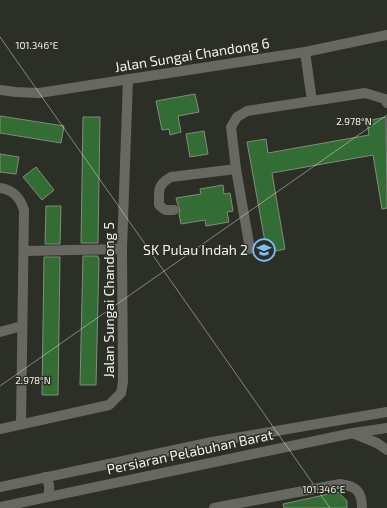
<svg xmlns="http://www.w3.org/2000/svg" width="387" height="508" viewBox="0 0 387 508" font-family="'Exo 2',sans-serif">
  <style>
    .building { fill: #346d33; stroke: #828b82 }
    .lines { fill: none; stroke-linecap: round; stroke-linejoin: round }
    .minor { stroke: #686762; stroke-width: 10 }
    .ticks { fill: none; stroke: #f2f4ed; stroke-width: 1; stroke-opacity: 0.45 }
    .labels { text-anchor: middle; stroke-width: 3; stroke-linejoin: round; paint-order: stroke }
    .street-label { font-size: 14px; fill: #f2f4ed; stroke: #2c2f25 }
    .poi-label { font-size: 14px; fill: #f2f4ed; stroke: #2c2f25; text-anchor: end }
    .ticks-label { font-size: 10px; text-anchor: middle; fill: #f2f4ed; stroke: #2c2f25; stroke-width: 3; stroke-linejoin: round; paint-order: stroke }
  </style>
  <rect width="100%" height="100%" fill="#2c2f25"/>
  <g class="building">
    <polygon points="195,94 199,112 178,116 181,132 170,135 169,129 162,130 156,101"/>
    <polygon points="0,116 64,126 61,143 0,133"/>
    <polygon points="83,117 100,117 98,243 81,243"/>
    <polygon points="386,117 387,208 382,209 373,155 272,173 285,249 267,253 247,142 266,139 268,153 369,135 367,121"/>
    <polygon points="204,131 208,154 190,157 186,134"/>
    <polygon points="0,154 19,157 16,174 0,172"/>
    <polygon points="36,167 54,190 42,200 23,177"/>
    <polygon points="223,185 224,194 230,193 233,211 227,212 229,222 206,226 205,220 181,224 179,214 180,210 178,205 176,198 201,194 200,189"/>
    <polygon points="46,206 61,206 60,244 45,244"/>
    <polygon points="83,256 98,256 98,258 99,258 96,385 80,385"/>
    <polygon points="44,257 60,257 58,395 42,395"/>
    <polygon points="338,492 347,501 347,508 284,508 283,504"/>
  </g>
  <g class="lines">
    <g class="minor">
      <polyline points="0,90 16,92 39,93 305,52 387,35"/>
      <polyline points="312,101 365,93 385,99 387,103"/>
      <path d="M0 188C13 190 20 197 24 210L21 424"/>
      <path d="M174 210H165L159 205C159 190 157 185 171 177L236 169"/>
      <polyline points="250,249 236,169 231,127 237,117 247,111 312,101 305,52"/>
      <polyline points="24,251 122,249"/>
      <polyline points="0,332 22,326"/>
      <polyline points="0,429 109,405 121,393 123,382 122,249 128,79"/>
      <polyline points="355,434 377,443 387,450"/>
      <path d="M45 477C50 484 50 488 48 496"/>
      <polyline points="0,487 212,442 387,412"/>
      <polyline points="0,507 353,433 387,428"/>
      <path d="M214 508 340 484C356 486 362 491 362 508"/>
    </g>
  </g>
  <path class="ticks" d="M0 37 330 508M0 386 387 115"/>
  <defs>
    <g id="school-ring" transform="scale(1.15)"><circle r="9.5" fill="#2c2f25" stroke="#79bff8" stroke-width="1.5"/><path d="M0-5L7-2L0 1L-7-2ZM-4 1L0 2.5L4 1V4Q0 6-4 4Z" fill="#79bff8"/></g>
  </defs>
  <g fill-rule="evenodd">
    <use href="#school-ring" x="264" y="250"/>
  </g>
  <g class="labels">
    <g class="street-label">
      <text transform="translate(192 55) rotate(-9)" y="5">Jalan Sungai Chandong 6</text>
      <text transform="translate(109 300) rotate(-90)" y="5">Jalan Sungai Chandong 5</text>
      <text transform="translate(190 452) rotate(-12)" y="5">Persiaran Pelabuhan Barat</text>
    </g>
    <g class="poi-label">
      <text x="248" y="255">SK Pulau Indah 2</text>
    </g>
  </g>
  <g class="ticks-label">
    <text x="37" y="49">101.346°E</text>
    <text x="354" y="125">2.978°N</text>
    <text x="33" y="384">2.978°N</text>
    <text x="324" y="493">101.346°E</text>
  </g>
</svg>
